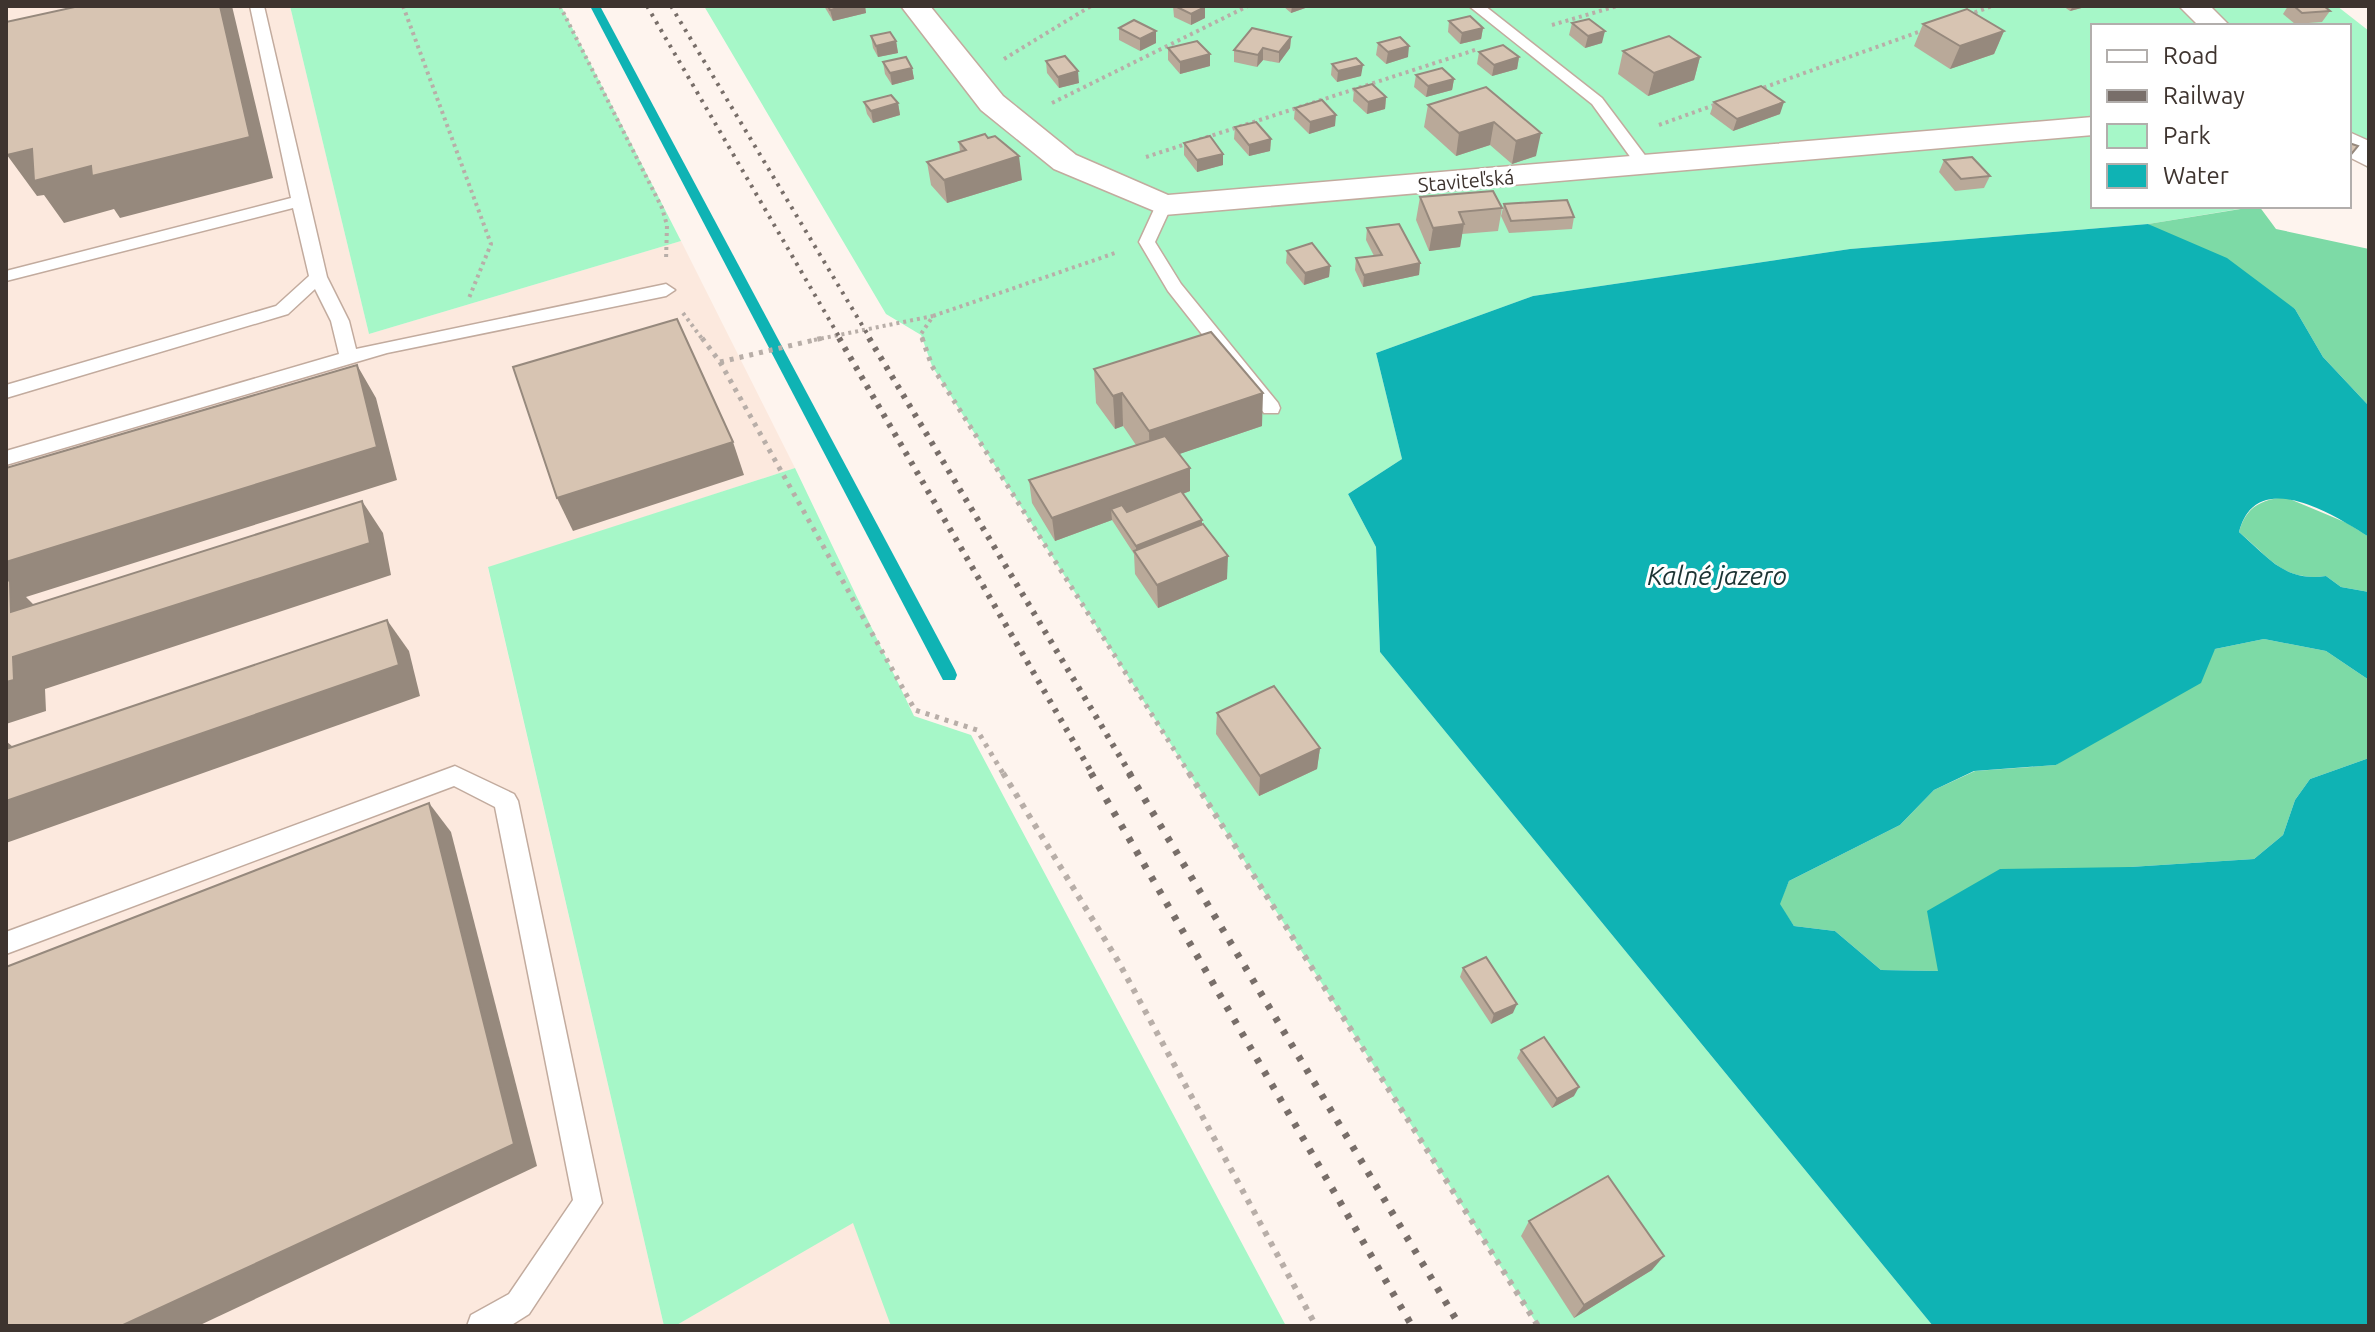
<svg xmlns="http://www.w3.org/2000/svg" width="2375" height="1332" viewBox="0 0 2375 1332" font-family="Ubuntu,sans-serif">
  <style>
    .built { fill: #fce9de }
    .green { fill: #a6f7c8 }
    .forest { fill: #7ddaa6 }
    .water { fill: #0fb3b4 }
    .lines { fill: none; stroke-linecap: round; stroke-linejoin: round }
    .stream { fill: #0fb3b4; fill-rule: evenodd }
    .lane-casing { stroke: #c2ab9e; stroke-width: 3 }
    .street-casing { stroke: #c2ab9e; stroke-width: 3 }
    .path-far2 { stroke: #b8aea8; stroke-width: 4; stroke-dasharray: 3 4; stroke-linecap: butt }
    .path-far1 { stroke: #b8aea8; stroke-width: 5; stroke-dasharray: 4 6; stroke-linecap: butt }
    .path { stroke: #b8aea8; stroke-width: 6; stroke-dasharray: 5 7; stroke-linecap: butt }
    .lane { fill: #fff; fill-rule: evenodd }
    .street { fill: #fff; fill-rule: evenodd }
    .rail-far2 { stroke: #786e69; stroke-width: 4; stroke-dasharray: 3 6; stroke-linecap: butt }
    .rail-far1 { stroke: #786e69; stroke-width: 6; stroke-dasharray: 4 7; stroke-linecap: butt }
    .rail { stroke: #786e69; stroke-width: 7; stroke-dasharray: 5 10; stroke-linecap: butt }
    .wall { fill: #b9a999 }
    .shaded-wall { fill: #96897d }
    .building { fill: #d7c4b2; stroke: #96897d; stroke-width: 2 }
    .labels { text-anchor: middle; stroke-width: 6; stroke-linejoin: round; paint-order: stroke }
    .far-street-label { font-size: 20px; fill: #3e342f; stroke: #fff }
    .water-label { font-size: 26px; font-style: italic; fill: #1c3333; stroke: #fff }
  </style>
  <rect width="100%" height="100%" fill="#fef4ee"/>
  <g class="built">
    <polygon points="6,6 290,6 369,334 681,241 795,468 488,568 664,1326 6,1326"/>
    <polygon points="853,1222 892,1326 675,1326"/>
  </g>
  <g class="green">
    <polygon points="290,6 561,6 681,241 369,334"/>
    <polygon points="704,6 2337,6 2369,31 2369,169 2349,156 2349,26 2093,26 2093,206 2257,206 2148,224 1850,249 1533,296 1376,353 1402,459 1348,494 1376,547 1380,652 1933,1326 1538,1326 932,366 921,335 886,314"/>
    <polygon points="795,468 914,716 971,735 1286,1326 891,1326 853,1223 675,1326 664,1326 488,567"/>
  </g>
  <g class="forest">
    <polygon points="2259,206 2276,229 2369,249 2369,406 2323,357 2295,309 2148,224"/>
    <path d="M2285 497 2347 523 2369 537V592L2341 587 2326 576C2283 582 2269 557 2239 532 2246 507 2260 500 2285 497Z"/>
    <polygon points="2264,639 2326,651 2369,680 2369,758 2310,779 2295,800 2283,835 2254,859 2130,867 1939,971 1881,970 1835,931 1794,926 1779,904 1789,881 1900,825 1934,790 1975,771 2056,765 2215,649"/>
  </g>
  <path class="water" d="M2148 224 2227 258 2295 309 2323 357 2369 406V537C2333 514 2256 466 2239 532 2268 557 2284 582 2326 576L2341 587 2369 592V680L2326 651 2264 639 2215 649 2201 683 2056 765 1974 771 1934 790 1900 825 1789 881 1780 904 1794 926 1835 931 1881 970 1938 971 1927 911 2000 869 2130 867 2254 859 2283 835 2295 800 2310 779 2369 758V1326H1933L1380 652 1376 547 1348 494 1402 459 1376 353 1533 296 1850 249Z"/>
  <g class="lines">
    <polygon class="stream" points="590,6 600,6 955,670 957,675 955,680 943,680"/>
    <g class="lane-casing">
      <g id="lane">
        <polygon points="250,6 264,6 327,277 349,321 356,349 666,284 675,290 666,296 387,353 6,465 6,451 339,354 331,321 315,289 288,314 6,398 6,385 276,306 309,276 293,208 6,281 6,271 291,198"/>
        <polygon points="1469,6 1485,6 1602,98 1653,166 1651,169 1639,169 1592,104"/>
        <polygon points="1164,200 1172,205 1155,242 1181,284 1278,403 1280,408 1278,413 1264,413 1168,291 1139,242 1156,205"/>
        <polygon points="455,766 514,794 518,801 602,1203 529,1314 510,1326 467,1326 471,1315 509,1294 573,1200 495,807 454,786 6,954 6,932"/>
      </g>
    </g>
    <g class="street-casing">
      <g id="street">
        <polygon points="901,6 930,6 1003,96 1076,155 1168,195 2093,117 2093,135 1164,215 1054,169 981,110"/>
        <polygon points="2179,6 2210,6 2230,26 2199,26"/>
        <polygon points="2349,132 2369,141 2369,167 2349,157"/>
      </g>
    </g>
    <g class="path-far2">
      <polyline points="403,6 491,244 469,298"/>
      <polyline points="560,6 662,208 667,225 666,261"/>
      <polyline points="1968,15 1992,6"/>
      <polyline points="1552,25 1617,6"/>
      <polyline points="1004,59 1091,6"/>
      <polyline points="1757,90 1924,30"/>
      <polyline points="1052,103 1248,6"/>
      <polyline points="1659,125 1717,104"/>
      <polyline points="1146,157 1478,49"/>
      <polyline points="683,313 703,340"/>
      <polyline points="814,340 933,316"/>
      <polyline points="923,340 921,334 933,316 1118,252"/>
    </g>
    <g class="path-far1">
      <polyline points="702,338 720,362 915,710 977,730 1004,775"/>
      <polyline points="922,338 932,366 1190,775"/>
      <polyline points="720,362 823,338"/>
    </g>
    <g class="path">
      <polyline points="1003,773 1118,961 1316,1326"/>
      <polyline points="1189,773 1538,1326"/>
    </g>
    <use href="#lane" class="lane"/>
    <use href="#street" class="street"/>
    <g class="rail-far2">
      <polyline points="647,6 841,340"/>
      <polyline points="671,6 871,340"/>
    </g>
    <g class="rail-far1">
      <polyline points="839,338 1093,775"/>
      <polyline points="869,338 1131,775"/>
    </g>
    <g class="rail">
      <polyline points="1091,773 1412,1326"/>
      <polyline points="1129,773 1460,1326"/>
    </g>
  </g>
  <g class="wall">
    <polygon points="824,6 865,6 866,13 833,21"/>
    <polygon points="1173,6 1204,6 1205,18 1191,25 1174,17"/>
    <polygon points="1283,6 1311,6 1291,13"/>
    <polygon points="2063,6 2089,6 2070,11"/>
    <polygon points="2288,6 2324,6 2330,11 2322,22 2295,24 2283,14"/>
    <polygon points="1449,21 1483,28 1481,39 1460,44 1448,32"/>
    <polygon points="1572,23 1602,43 1585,48 1569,35"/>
    <polygon points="1923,24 2004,31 1994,54 1950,69 1914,46"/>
    <polygon points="1119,28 1156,43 1140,51 1119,40"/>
    <polygon points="871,36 896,41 898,53 878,57 873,48"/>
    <polygon points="1291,37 1290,48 1279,63 1263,60 1257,67 1234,62 1234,50"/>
    <polygon points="1378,43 1408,57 1386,64 1376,55"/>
    <polygon points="1168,48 1210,66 1180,74 1168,60"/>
    <polygon points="1623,51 1700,57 1694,80 1648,96 1618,74"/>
    <polygon points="1479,52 1519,57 1517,69 1492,76 1477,64"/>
    <polygon points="1046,61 1079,83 1059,88 1047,73"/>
    <polygon points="883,62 912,68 914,79 892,85 885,74"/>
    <polygon points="1332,64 1361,76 1337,82 1331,75"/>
    <polygon points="1416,75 1454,79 1452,90 1426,97 1414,87"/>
    <polygon points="1486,87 1536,156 1512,164 1490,145 1456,156 1424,127 1428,105"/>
    <polygon points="1354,89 1386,97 1385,109 1367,114 1353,101"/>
    <polygon points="864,102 898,103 900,115 873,123 867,114"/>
    <polygon points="1714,102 1780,114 1733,131 1710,114"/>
    <polygon points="1295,108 1335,126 1309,134 1294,119"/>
    <polygon points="1235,127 1271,139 1270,151 1249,156 1234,139"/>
    <polygon points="959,142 1022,180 947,203 931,185 927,162 960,152"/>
    <polygon points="1184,143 1223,154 1223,165 1197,172 1184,155"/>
    <polygon points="1944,160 1990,176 1984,188 1955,191 1939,172"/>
    <polygon points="1420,197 1502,208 1498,231 1462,234 1460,247 1429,251 1416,220"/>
    <polygon points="1504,204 1574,217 1572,229 1509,233 1501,216"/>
    <polygon points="1367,228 1420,263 1419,275 1363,287 1355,270 1356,258 1374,256 1366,240"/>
    <polygon points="1287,251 1330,266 1329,277 1304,285 1286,263"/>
    <polygon points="1094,369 1262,426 1179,454 1190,468 1190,491 1183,494 1202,524 1227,579 1158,608 1135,574 1134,554 1112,520 1055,541 1032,503 1029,480 1136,445 1123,426 1115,429 1096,403"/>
    <polygon points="1217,713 1320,748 1317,769 1259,796 1216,734"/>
    <polygon points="1463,968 1513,1013 1491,1024 1460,977"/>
    <polygon points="1521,1050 1574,1096 1552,1108 1517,1058"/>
    <polygon points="1529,1221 1652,1270 1574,1318 1521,1236"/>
  </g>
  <g class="shaded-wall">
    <polygon points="220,6 232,6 273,178 120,218 114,209 64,223 44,195 37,196 7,155 32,149 91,166"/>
    <polygon points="846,6 865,6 866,13 833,21 830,10"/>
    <polygon points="1292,6 1311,6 1291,13"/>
    <polygon points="2073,6 2089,6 2070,11"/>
    <polygon points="1205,7 1205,18 1191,25 1191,14"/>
    <polygon points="1483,28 1481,39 1460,44 1462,33"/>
    <polygon points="1156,31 1156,43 1140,51 1140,39"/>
    <polygon points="1605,31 1602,43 1585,48 1588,36"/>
    <polygon points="2004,31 1994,54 1950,69 1960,46"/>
    <polygon points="1291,37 1290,48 1279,63 1279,52"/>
    <polygon points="896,41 898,53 878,57 876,46"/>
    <polygon points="1409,46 1408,57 1386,64 1388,52"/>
    <polygon points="1263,48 1263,60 1257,67 1258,55"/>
    <polygon points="1210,54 1210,66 1180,74 1180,62"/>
    <polygon points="1519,57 1517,69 1492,76 1494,65"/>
    <polygon points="1700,57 1694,80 1648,96 1654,73"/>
    <polygon points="1363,65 1361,76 1337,82 1338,71"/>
    <polygon points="912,68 914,79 892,85 890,73"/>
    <polygon points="1078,71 1079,83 1059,88 1058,77"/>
    <polygon points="1454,79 1452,90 1426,97 1428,86"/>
    <polygon points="1386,97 1385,109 1367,114 1368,102"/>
    <polygon points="1784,102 1780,114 1733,131 1737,119"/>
    <polygon points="898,103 900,115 873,123 871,111"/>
    <polygon points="1336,115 1335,126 1309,134 1310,122"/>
    <polygon points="1494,122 1490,145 1456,156 1459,133"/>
    <polygon points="1541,133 1536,156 1512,164 1516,141"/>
    <polygon points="1271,139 1270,151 1249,156 1249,145"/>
    <polygon points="1223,154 1223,165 1197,172 1197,160"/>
    <polygon points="1019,156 1022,180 947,203 944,180"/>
    <polygon points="1464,224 1460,247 1429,251 1433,228"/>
    <polygon points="1420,263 1419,275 1363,287 1364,275"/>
    <polygon points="1330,266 1329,277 1304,285 1305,273"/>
    <polygon points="357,365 376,398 397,480 26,597 41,612 11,612 6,604 6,562"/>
    <polygon points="1122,393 1123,426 1115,429 1113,396"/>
    <polygon points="1263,393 1262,426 1150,464 1149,431"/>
    <polygon points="733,442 744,475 573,531 557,498"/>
    <polygon points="1190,468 1190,491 1117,518 1111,509 1112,520 1055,541 1052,518"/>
    <polygon points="362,501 383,533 391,575 45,689 46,711 6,724 6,682 13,657"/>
    <polygon points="1202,520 1202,531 1136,555 1136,546"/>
    <polygon points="1228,556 1227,579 1158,608 1157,585"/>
    <polygon points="387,620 409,651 420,696 6,843 6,801"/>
    <polygon points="6,741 27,759 6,766"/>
    <polygon points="1320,748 1317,769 1259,796 1260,776"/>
    <polygon points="429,803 451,832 537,1166 198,1326 121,1326"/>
    <polygon points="1517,1004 1513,1013 1491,1024 1494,1014"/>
    <polygon points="1579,1087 1574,1096 1552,1108 1557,1099"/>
    <polygon points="1664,1256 1652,1270 1574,1318 1584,1305"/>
  </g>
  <g class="building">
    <polygon points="75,6 220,6 250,137 92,176 91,166 34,181 32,149 7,155 6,148 6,22 75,7"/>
    <polygon points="828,6 846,6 830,10"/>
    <polygon points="1175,6 1204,6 1205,7 1191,14"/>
    <polygon points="2294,6 2324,6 2330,11 2302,13"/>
    <polygon points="1967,9 2004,31 1960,46 1923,24"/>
    <polygon points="1470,16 1483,28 1462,33 1449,21"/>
    <polygon points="1589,19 1605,31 1588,36 1572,23"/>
    <polygon points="1134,20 1156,31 1140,39 1119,28"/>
    <polygon points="1252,28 1291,37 1279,52 1263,48 1258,55 1234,50"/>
    <polygon points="890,32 896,41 876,46 871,36"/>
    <polygon points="1669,36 1700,57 1654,73 1623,51"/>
    <polygon points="1400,37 1409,46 1388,52 1378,43"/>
    <polygon points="1197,41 1210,54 1180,62 1168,48"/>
    <polygon points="1503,45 1519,57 1494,65 1479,52"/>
    <polygon points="1065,56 1078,71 1058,77 1046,61"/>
    <polygon points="906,57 912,68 890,73 883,62"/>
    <polygon points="1356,58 1363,65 1338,71 1332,64"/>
    <polygon points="1442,68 1454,79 1428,86 1416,75"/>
    <polygon points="1372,84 1386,97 1368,102 1354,89"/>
    <polygon points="1761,86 1784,102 1737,119 1714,102"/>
    <polygon points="1486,87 1541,133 1516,141 1494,122 1459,133 1428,105"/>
    <polygon points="891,95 898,103 871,111 864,102"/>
    <polygon points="1322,100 1336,115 1310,122 1295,108"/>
    <polygon points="1256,122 1271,139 1249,145 1235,127"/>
    <polygon points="985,134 988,138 995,136 1019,156 944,180 927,162 966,150 959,142"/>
    <polygon points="1210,136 1223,154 1197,160 1184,143"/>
    <polygon points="2349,143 2358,146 2349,157"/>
    <polygon points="1972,157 1990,176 1961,179 1944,160"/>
    <polygon points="1493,191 1502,208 1459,212 1464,224 1433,228 1420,197"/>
    <polygon points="1567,200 1574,217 1511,221 1504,204"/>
    <polygon points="1399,224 1420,263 1364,275 1356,258 1382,255 1367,228"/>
    <polygon points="1312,243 1330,266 1305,273 1287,251"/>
    <polygon points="677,319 733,442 557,498 513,367"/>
    <polygon points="1211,332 1263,393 1149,431 1122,393 1113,396 1094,369"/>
    <polygon points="357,365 377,447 6,562 6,468"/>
    <polygon points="1165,436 1190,468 1052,518 1029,480"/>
    <polygon points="1181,491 1202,520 1136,546 1111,509 1122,505 1127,512"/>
    <polygon points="362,501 370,543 13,657 14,680 6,682 6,581 10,580 11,612"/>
    <polygon points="1203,524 1228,556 1157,585 1134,551"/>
    <polygon points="387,620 399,665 6,801 6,749"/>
    <polygon points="1274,686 1320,748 1260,776 1217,713"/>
    <polygon points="429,803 514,1144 121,1326 6,1326 6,967"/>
    <polygon points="1486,957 1517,1004 1494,1014 1463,968"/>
    <polygon points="1544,1037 1579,1087 1557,1099 1521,1050"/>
    <polygon points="1608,1176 1664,1256 1584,1305 1529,1221"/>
  </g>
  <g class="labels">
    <g class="far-street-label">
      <text transform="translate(1466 181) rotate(-5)" y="7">Staviteľská</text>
    </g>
    <g class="water-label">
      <text x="1717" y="585">Kalné jazero</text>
    </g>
  </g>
  <rect width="2375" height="1332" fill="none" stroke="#3e342f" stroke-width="16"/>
  <rect x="2091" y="24" width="260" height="184" fill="#ffffff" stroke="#b2aeac" stroke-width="2"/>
  <rect x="2107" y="50" width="40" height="12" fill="#ffffff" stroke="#b2aeac" stroke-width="2"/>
  <text x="2163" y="64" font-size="24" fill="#3e342f">Road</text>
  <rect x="2107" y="90" width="40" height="12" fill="#786e69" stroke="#b2aeac" stroke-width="2"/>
  <text x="2163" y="104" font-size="24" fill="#3e342f">Railway</text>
  <rect x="2107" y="124" width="40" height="24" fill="#a6f7c8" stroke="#b2aeac" stroke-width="2"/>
  <text x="2163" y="144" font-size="24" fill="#3e342f">Park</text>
  <rect x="2107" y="164" width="40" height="24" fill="#0fb3b4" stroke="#b2aeac" stroke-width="2"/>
  <text x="2163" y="184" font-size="24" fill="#3e342f">Water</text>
</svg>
